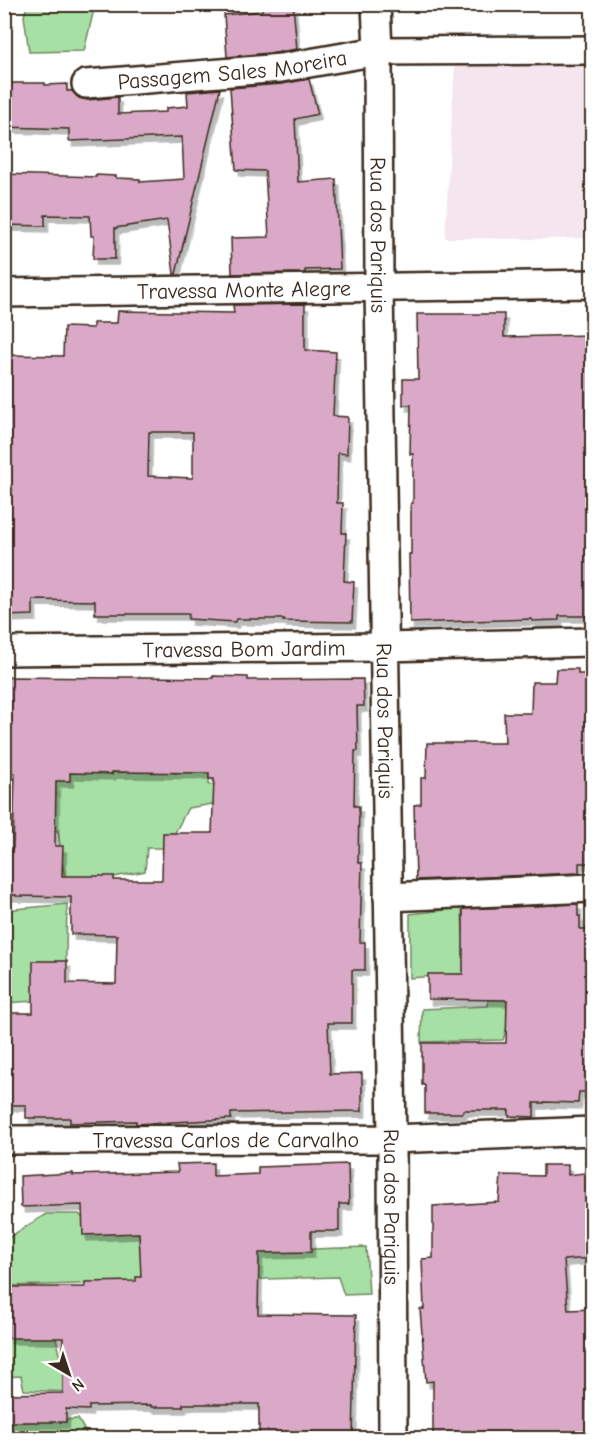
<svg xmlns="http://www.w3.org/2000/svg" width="597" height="1443" viewBox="0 0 597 1443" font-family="'Comic Neue',sans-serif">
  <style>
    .built { fill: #f4e5ee }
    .green { fill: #a7e0a4; stroke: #718561; stroke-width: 1.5 }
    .building { fill: #daa9c7; stroke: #3b2a1e; stroke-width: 1.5; fill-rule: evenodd; filter: url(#shadow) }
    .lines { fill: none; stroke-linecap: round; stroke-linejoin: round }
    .street-casing { stroke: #3b2a1e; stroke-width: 32 }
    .street { stroke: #fff; stroke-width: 27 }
    .labels { text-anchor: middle; stroke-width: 6; stroke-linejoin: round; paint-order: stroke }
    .street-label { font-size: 22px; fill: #3b2a1e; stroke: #fff }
  </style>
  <defs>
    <filter id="shadow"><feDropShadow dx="3.5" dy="6" stdDeviation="0" flood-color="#0004"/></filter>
  </defs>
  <rect width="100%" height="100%" fill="#fff"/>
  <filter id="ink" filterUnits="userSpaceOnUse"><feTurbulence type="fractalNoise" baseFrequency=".0167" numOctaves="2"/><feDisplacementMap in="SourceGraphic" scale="12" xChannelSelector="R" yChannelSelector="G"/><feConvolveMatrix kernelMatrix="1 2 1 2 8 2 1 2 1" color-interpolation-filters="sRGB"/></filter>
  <g filter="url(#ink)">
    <polygon class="built" points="455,62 592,64 592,238 539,239 445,238"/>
    <g class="green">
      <polygon points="27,5 95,5 84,51 29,52 24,16"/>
      <polygon points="222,5 199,12 173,6 122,9 121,5"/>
      <polygon points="113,753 156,770 176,773 191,753 210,753 209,785 253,780 219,803 188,808 167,848 147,848 145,871 66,886 58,831 29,823 53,783 66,771 87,761 112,775"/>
      <polygon points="67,904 65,999 5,1003 5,910"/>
      <polygon points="462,908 463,934 506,934 581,1030 506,1030 503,1040 421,1042 422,1009 488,1006 488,972 410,978 410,914"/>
      <polygon points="46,1214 79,1214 97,1232 195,1228 207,1253 366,1247 369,1294 344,1295 338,1277 5,1286 4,1278 11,1270 5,1249 5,1240"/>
      <polygon points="4,1331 55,1334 70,1392 24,1390 21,1376 5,1377"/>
      <polygon points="78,1419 89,1438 5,1438 5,1423"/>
    </g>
    <g class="building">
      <polygon points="261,4 293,4 297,49 279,52 227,57 224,15 262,11"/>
      <polygon points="309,79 318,114 295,119 298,182 336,179 340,269 305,270 305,273 232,274 231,238 269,237 265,171 236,170 230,88 282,84"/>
      <polygon points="12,83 45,83 45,85 67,84 67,91 72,91 79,98 87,100 118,97 118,114 166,112 166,108 188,106 187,92 220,89 176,274 174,274 167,220 115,228 115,259 93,259 94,236 91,236 90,216 45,215 45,226 4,225 4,174 96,177 96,175 116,176 116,178 140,179 140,182 184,179 182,137 69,141 69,129 4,127 4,85 12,84"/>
      <path d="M305 304V350L336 352 333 416 348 417 347 454 338 453 337 503H343L342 533H346L344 581 354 582 352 622 283 621 284 619H236L235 622 188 619 189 614H95V601L33 600V615L4 616V355L63 356 64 327 93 328V323H117L118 311 234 313 233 305ZM149 432H193V478L148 476Z"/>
      <polygon points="417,314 504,314 504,337 592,335 592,488 589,488 590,616 559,616 559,620 532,621 532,619 410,623 409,554 411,554 411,503 413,503 413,454 410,454 411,405 403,405 403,379 418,379"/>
      <polygon points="556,669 578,669 578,674 592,674 592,863 579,863 579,873 416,880 414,805 421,804 421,778 426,778 427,743 505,743 504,713 531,713 532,682 555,682"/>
      <path d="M213 676 248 677V680L363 679 364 706H357L358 751H355L354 806H359L358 863H362L360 942H365V970H352V1023H328L330 1074 362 1073V1111L231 1113V1119L136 1124V1121L70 1123V1118H26V1105H4V1013H33V961H67V983L116 984 117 935 71 934V897L16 896V895H4V848H13L15 773H4V677L119 678V677H144L213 678ZM112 772 209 773V779H214L212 833H163L162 880H114V876H62L63 846H55L56 781H70V773L112 774Z"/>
      <polygon points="578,904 578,916 580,916 580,929 592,929 592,1092 579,1092 578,1103 544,1102 544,1103 534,1103 534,1117 509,1116 509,1110 463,1110 463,1113 425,1113 425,1085 422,1085 422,1043 506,1043 507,1000 428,999 428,974 463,974 463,909"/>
      <polygon points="213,1163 213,1176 258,1174 258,1167 348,1164 349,1204 339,1204 339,1231 311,1231 311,1252 259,1253 258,1314 356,1315 353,1438 259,1438 259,1404 183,1404 183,1407 151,1407 151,1405 89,1406 89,1410 66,1409 66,1422 8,1422 8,1420 4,1420 4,1394 63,1393 63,1338 8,1338 8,1309 5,1309 6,1287 85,1287 85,1282 136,1281 136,1277 141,1277 139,1233 83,1235 82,1205 21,1207 20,1176 73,1173 73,1175 178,1172 177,1164"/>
      <polygon points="543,1165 568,1165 568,1175 592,1172 592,1258 564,1260 568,1310 592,1309 592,1435 534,1433 521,1434 521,1432 486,1435 433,1435 433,1381 426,1382 420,1309 424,1309 422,1259 433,1258 433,1206 499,1202 501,1175 543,1176"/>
    </g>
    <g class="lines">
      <g class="street-casing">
        <g id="street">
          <path id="s1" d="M376 4 378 51 379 287 392 1139 393 1438"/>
          <path id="s2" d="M86 84 281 68 378 51 592 50"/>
          <path id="s3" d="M4 293 592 284"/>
          <path id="s4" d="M4 651 384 647 592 642"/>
          <polyline points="388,897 592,888"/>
          <path id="s5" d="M4 1140 392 1139 592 1131"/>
        </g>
      </g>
      <use href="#street" class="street"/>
    </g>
  </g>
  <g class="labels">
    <g class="street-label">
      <text dy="8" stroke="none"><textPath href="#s2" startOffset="147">Passagem Sales Moreira</textPath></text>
      <text dy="8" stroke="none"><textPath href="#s1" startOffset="231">Rua dos Pariquis</textPath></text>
      <text dy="8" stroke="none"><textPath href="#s3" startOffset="240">Travessa Monte Alegre</textPath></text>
      <text dy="8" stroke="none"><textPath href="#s4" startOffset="240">Travessa Bom Jardim</textPath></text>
      <text dy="8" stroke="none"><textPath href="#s1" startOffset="717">Rua dos Pariquis</textPath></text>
      <text dy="8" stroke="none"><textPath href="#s5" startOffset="222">Travessa Carlos de Carvalho</textPath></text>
      <text dy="8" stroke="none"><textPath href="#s1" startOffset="1203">Rua dos Pariquis</textPath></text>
    </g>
  </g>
  <rect width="597" height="1443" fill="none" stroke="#fff" stroke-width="24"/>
  <rect x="12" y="12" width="573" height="1419" fill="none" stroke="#3b2a1e" stroke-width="2" filter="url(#ink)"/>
  <g transform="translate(69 1374) rotate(141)" stroke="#ffffff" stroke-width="4.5" paint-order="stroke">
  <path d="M0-4.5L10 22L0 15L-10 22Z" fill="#3b2a1e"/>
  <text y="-9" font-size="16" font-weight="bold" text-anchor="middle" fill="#3b2a1e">N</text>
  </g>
</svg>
